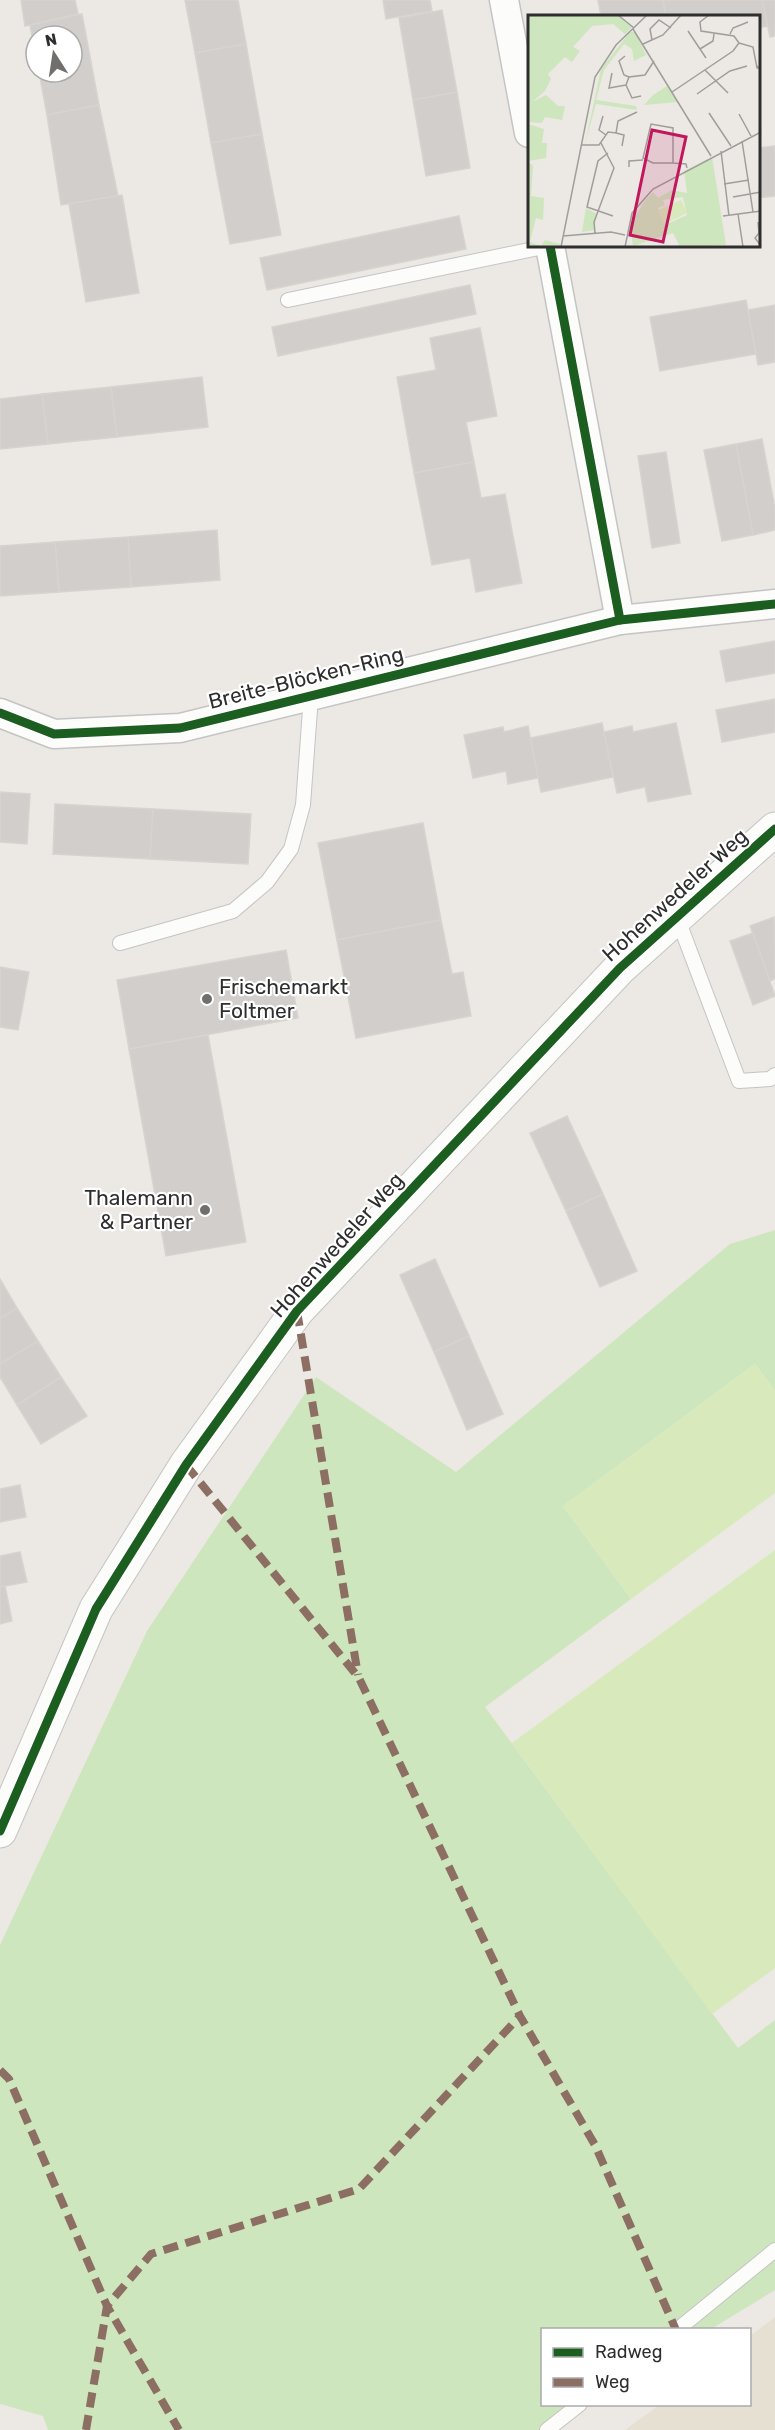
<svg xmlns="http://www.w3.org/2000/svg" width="775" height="2430" viewBox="0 0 775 2430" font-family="Rubik,sans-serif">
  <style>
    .education { fill: #e6e0d3 }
    .green { fill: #cee6bd }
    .pitch { fill: #d8eabb }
    .building { fill: #d1cecb; stroke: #d7d4d0; stroke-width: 1.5 }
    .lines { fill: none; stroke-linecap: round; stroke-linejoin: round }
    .lane-casing { stroke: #c5c4c5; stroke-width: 16 }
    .street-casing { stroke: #c5c4c5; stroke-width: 31 }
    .secondary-casing { stroke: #c5c4c5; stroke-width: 35 }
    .lane { stroke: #fcfcfb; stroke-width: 14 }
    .street { stroke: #fcfcfb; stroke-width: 28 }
    .secondary { stroke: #fcfcfb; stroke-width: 33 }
    .quiet { stroke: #8d6e63; stroke-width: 8; stroke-dasharray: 15 8; stroke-linecap: butt }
    .cycleway-casing { stroke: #fff; stroke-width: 13 }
    .cycleway { stroke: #1b5e20; stroke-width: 9 }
    .poi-dot { fill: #706f6e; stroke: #fff; stroke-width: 2 }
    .labels { text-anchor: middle; stroke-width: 4.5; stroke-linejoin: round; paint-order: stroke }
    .street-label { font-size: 21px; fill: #2e2e2e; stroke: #fff }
    .poi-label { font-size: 21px; fill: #2e2e2e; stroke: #fff; text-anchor: start }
    .inset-road { fill: none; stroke: #a09e9b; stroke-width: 1.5 }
    .view { fill: #c2185b; fill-opacity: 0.15; stroke: #c2185b; stroke-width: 3 }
    .inset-edge { fill: none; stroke: #2e2e2e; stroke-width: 3 }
  </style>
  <rect width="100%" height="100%" fill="#ece8e4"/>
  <polygon class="education" points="775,2317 775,2430 625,2430 659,2405 750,2404 750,2336"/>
  <polygon class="green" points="775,1230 775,1391 755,1364 563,1506 631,1599 485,1707 738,2048 775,2020 775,2290 711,2329 542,2330 542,2404 590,2405 549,2430 48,2430 43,2416 0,2404 0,1945 147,1631 316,1377 456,1472 730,1244"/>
  <g class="pitch">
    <polygon points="755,1364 775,1391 775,1493 631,1599 563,1506"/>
    <polygon points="775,1550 775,1968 712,2014 512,1743"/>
  </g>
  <g class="building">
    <polygon points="21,0 75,0 78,14 25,26"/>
    <polygon points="185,0 238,0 246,44 195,53"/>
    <polygon points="383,0 430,0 432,11 386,19"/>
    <polygon points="598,0 663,0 666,16 601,16"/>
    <polygon points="663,0 762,0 768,26 758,28 758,16 666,16"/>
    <polygon points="762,0 775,0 775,36 770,37"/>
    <polygon points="442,10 457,92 413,100 399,18"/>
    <polygon points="82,14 99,105 47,115 39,72 72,72 72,36 36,36 36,58 30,25"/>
    <polygon points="246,44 262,134 211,143 195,53"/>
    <polygon points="457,92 470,168 426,176 413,100"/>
    <polygon points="99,105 118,196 61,205 47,115"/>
    <polygon points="262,134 281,235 230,244 211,143"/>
    <polygon points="775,146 775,196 758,198 758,148"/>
    <polygon points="122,195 139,293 86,302 69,204"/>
    <polygon points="459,216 466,249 267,290 260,258"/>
    <polygon points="470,285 476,314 278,356 272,327"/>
    <polygon points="746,300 756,354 660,371 650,317"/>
    <polygon points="775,305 775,362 758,365 748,310"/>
    <polygon points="480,328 497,416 466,422 474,462 414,473 397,377 436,370 430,338"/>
    <polygon points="202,377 208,427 117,437 111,387"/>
    <polygon points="111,387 117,437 48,444 42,394"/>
    <polygon points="42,394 48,444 0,449 0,399"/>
    <polygon points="762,439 775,508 775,530 753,535 736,444"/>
    <polygon points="736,444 753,535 722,541 704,450"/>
    <polygon points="666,452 680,543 652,548 638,456"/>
    <polygon points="474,462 481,498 505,494 522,583 476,592 470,558 432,565 414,473"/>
    <polygon points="217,530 220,580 131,587 128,537"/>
    <polygon points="128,537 131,587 59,592 55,542"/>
    <polygon points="55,542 59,592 0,596 0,546"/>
    <polygon points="775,641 775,673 726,682 720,651"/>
    <polygon points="775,699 775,732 722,742 716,710"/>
    <polygon points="602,723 613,777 541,792 530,738"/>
    <polygon points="676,723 691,794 648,802 645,787 617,793 604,732 632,726 633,732"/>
    <polygon points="528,726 538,778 508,784 506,771 473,778 464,735 503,727 504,732"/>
    <polygon points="0,792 30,794 27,844 0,842"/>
    <polygon points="55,804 153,809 150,859 53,854"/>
    <polygon points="153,809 251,814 248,864 150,859"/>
    <polygon points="423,823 441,920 337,940 318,843"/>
    <polygon points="774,917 775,979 770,981 750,926"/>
    <polygon points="441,920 452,974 463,972 471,1016 356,1038 337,940"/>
    <polygon points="753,933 775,996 753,1005 730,941"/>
    <polygon points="286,950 298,1018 129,1049 117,980"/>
    <polygon points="0,967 29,972 18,1030 0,1027"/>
    <polygon points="208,1035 246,1242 166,1256 129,1049"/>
    <polygon points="567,1116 603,1194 566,1211 530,1133"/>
    <polygon points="603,1194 637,1271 600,1287 566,1211"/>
    <polygon points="435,1259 469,1336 434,1352 400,1275"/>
    <polygon points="0,1279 17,1308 0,1319"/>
    <polygon points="17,1308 38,1341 0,1364 0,1319"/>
    <polygon points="469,1336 503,1414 467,1430 434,1352"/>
    <polygon points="38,1341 61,1377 17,1405 0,1377 0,1364"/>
    <polygon points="61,1377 87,1416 41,1444 17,1405"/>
    <polygon points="20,1485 26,1517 0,1522 0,1489"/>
    <polygon points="20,1552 27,1582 0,1587 0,1556"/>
    <polygon points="5,1586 12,1621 0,1624 0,1587"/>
  </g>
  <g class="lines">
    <g class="lane-casing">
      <g id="lane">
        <polyline points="288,300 548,246"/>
        <polyline points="677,917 739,1081 770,1079 775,1075"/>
        <polyline points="120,943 233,911 267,882 291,849 303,805 311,696"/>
        <polyline points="677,2330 775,2250"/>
        <polyline points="547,2430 580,2404"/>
      </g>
    </g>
    <g class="street-casing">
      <g id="street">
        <polyline points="504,0 529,133"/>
        <polyline points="550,246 620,620"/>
        <polyline points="0,713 54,734 180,728 620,620 775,604"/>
      </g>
    </g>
    <g class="secondary-casing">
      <polyline id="secondary" points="0,1831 96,1609 186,1465 297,1311 620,968 775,829"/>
    </g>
    <use href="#lane" class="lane"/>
    <use href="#street" class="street"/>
    <use href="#secondary" class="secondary"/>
    <g class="quiet">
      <polyline points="297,1311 358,1675"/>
      <polyline points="186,1465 359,1678 520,2016 595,2145 676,2330"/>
      <polyline points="0,2070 9,2079 107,2306 179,2430"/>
      <polyline points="86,2430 107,2306 151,2254 359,2189 520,2016"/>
    </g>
    <g class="cycleway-casing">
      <g id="cycleway">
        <polyline points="550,246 620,620"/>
        <polyline points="0,713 54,734 180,728 620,620 775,604"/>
        <polyline points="0,1831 96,1609 186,1465 297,1311 620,968 775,829"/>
      </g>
    </g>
    <use href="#cycleway" class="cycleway"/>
  </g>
  <g class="poi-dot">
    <circle cx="207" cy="999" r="6"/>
    <circle cx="205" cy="1210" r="6"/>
  </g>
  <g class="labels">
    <g class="street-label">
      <text transform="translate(306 678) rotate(-14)" y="7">Breite-Blöcken-Ring</text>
      <text transform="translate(675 895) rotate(-42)" y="7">Hohenwedeler Weg</text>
      <text transform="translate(337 1245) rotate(-48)" y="7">Hohenwedeler Weg</text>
    </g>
    <g class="poi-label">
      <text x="219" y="994">Frischemarkt<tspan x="219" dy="24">Foltmer</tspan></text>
      <text x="193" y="1205" text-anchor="end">Thalemann<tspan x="193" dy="24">&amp; Partner</tspan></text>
    </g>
  </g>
  <g transform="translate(528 15)">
    <rect width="232" height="232" fill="#ece8e4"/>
    <path d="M0 0H90L104 12 97 19 85 9 64 11 45 32 52 36 44 47 37 42 20 59 23 64 17 76 4 87 18 80 30 91H37L34 105 17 102 14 108 0 107ZM102 17H107L118 40 106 46 104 34 96 29 76 55 68 85 108 91 109 95 68 89 57 129 73 54ZM139 71 150 87 116 90 125 80ZM0 109 16 114 14 128H19L18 143 0 146 5 151 3 181 16 183 15 205 8 203 2 227 13 231 17 225 32 229 31 232H0ZM184 142 198 230 152 232 145 218 105 231 102 210 116 187 125 177 130 183 144 175 159 178 156 156ZM155 182 159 200 137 210 130 193 137 190 135 185ZM58 193 69 199 66 215 54 217Z" fill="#cee6bd" fill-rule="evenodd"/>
    <path d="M153 185 159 198 136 209 130 195Z" fill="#d8eabb"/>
    <path class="inset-road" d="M90 0 106 13M181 0 172 7 173 16 206 21 211 28M105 14 183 141M160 16 178 43M202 19 205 13 220 7M124 25 122 14 131 5 143 13M211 28 225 32 229 53H231L228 50M115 29 135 20 153 0M172 34 185 26 186 19M97 41 91 46 96 60 101 62M177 55 200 78M84 58 81 73 98 70M144 77 205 36 211 28M169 79 202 56 219 51M113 81 104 83 98 70 101 62 117 60 126 46M181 98 203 131M211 99 223 121M75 101 71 115 78 120M88 118 96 120 94 131M214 126 225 197M54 130H71L80 117 88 118 90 106 109 97M193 136 201 201M80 138 70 146 59 192 85 201M145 148H125L115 143 123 109 145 113V148L158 149 159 153M101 152V146L115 145M196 169 221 165M205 182 233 177M210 199 215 232M195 201 233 196M230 207 231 218 227 223 233 231M67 218 66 207 86 153 73 128M35 221 83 217 97 220M33 232 67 62 88 30 119 0M97 232 104 198 125 174 233 117"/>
    <path class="view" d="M124 115 158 122 135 227 102 220Z"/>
    <rect width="232" height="232" class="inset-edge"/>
  </g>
  <rect x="541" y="2328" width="210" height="78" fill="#ffffff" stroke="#ababab" stroke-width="1.5"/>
  <rect x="553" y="2348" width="30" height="9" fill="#1b5e20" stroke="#ababab" stroke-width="1.5"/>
  <text x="595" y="2358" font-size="18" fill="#2e2e2e">Radweg</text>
  <rect x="553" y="2378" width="30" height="9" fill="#8d6e63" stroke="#ababab" stroke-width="1.5"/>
  <text x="595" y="2388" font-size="18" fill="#2e2e2e">Weg</text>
  <g transform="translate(54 54) rotate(348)"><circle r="28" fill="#ffffff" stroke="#ababab" stroke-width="1.5"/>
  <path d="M0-4.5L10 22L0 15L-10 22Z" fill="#706f6e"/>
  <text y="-9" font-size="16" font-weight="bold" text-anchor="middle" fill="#2e2e2e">N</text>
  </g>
</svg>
